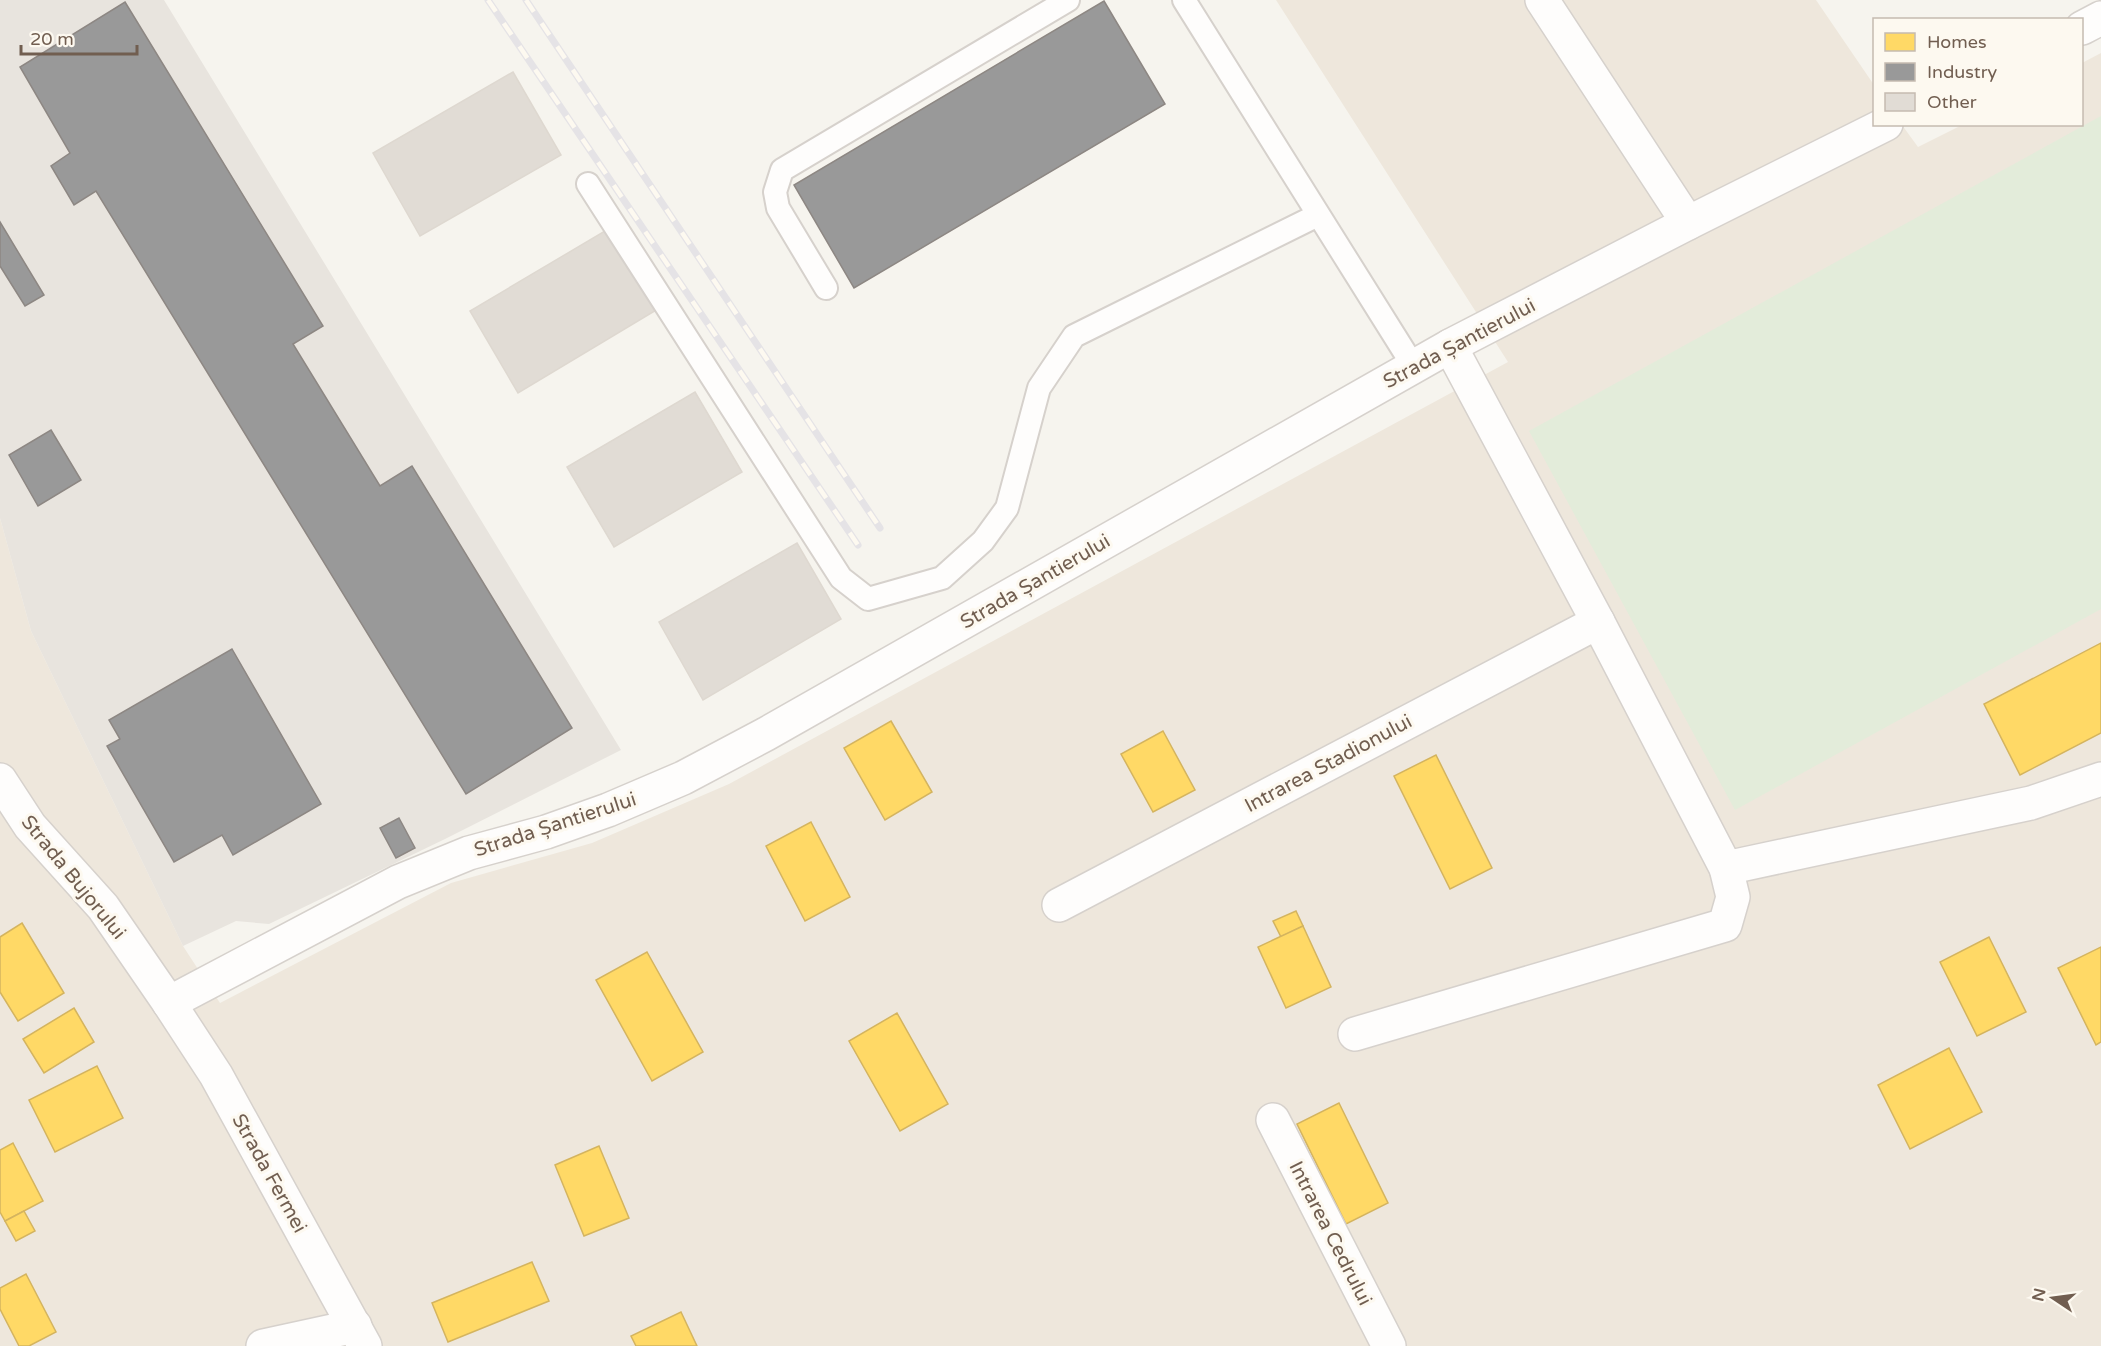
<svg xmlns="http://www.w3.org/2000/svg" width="2101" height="1346" viewBox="0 0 2101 1346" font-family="'Varela Round',sans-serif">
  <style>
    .residential { fill: #eee7dc }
    .industrial { fill: #e8e4de }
    .green { fill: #e3ecda }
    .homes { fill: #ffd966; stroke: #d4b45f; stroke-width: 1.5 }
    .industry { fill: #999; stroke: #8d8783; stroke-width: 1.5 }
    .building { fill: #e1dcd5; stroke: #ded8d0; stroke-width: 1.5 }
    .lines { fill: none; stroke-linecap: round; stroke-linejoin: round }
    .lane-casing { stroke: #d6d1cc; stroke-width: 26 }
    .street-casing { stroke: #d6d1cc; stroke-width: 36 }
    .lane { stroke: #fefdfc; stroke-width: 22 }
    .street { stroke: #fefdfc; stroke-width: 33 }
    .rail-casing { stroke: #e5e3e6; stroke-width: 7 }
    .rail { stroke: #fdf9f0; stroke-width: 4.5; stroke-dasharray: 14; stroke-linecap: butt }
    .labels { text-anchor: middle; stroke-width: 6; stroke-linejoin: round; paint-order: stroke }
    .street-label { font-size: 20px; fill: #715e50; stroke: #fdf9f0 }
  </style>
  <rect width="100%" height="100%" fill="#f6f4ee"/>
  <polygon class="residential" points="1276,0 1816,0 1874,85 1874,124 1902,125 1918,147 1962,125 2082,124 2082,63 2101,53 2101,1346 0,1346 0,518 31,631 183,946 220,1003 451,883 592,843 729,784 1508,362"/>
  <polygon class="industrial" points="0,0 164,0 621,750 445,839 269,924 236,921 183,946 31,631 0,518"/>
  <polygon class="green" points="2101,116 2101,609 1735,810 1529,431"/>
  <g class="homes">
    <polygon points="2101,643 2101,733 2020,775 1984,704"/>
    <polygon points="891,721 932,792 885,820 844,748"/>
    <polygon points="1163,731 1195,790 1153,812 1121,754"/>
    <polygon points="1436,755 1492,868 1450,889 1394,776"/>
    <polygon points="811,822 850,897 805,921 766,846"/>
    <polygon points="1296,911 1303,926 1281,937 1273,921"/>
    <polygon points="22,923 64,993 18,1021 0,992 0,937"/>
    <polygon points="1303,926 1331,987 1286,1008 1258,947"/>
    <polygon points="1989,937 2026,1012 1977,1036 1940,962"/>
    <polygon points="2101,947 2101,1042 2096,1045 2058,968"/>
    <polygon points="647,952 703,1052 652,1081 596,980"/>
    <polygon points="74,1008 94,1042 44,1073 23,1039"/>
    <polygon points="897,1013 948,1104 900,1131 849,1041"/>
    <polygon points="1949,1048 1982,1112 1910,1149 1878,1085"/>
    <polygon points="97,1066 123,1118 55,1152 29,1100"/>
    <polygon points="1339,1103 1388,1203 1346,1224 1297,1124"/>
    <polygon points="13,1143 43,1201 5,1221 0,1212 0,1150"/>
    <polygon points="599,1146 629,1218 584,1236 555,1165"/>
    <polygon points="24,1211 35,1231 16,1241 5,1221"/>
    <polygon points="532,1262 549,1301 448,1342 432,1303"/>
    <polygon points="26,1274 56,1332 29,1346 19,1346 0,1309 0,1288"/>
    <polygon points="681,1312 697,1346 636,1346 631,1336"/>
  </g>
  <g class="industry">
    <polygon points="1104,1 1165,104 854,288 794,185"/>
    <polygon points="125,2 323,326 293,344 380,486 412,466 572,728 466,794 96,191 74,205 51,166 70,153 20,67"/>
    <polygon points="0,222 44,295 25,306 0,266"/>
    <polygon points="51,430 81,480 38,506 9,455"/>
    <polygon points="232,649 321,804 233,855 222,835 174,862 107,746 120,739 109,720"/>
    <polygon points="399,818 415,848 396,858 380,828"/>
  </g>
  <g class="building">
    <polygon points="513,72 561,155 420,236 373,153"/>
    <polygon points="610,228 658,309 518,393 470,311"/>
    <polygon points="695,392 742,472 614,547 567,467"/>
    <polygon points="797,543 841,619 703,700 659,622"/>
  </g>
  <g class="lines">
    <g class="lane-casing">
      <g id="lane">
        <polyline points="1184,0 1414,367"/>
        <polyline points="588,184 841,578 868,599 942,578 983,541 1007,508 1039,388 1074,336 1318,215"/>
        <polyline points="826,288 778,208 775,192 782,170 1068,0"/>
      </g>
    </g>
    <g class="street-casing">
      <g id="street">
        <polyline points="1542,0 1688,223"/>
        <polyline points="2082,28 2101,18"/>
        <polyline points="0,780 30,826 103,907 169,1003 216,1075 365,1346"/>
        <polyline points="1726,868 2031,803 2101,779"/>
        <polyline points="1059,905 1598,622"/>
        <polyline points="169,1003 398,882 469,853 546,832 608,810 683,778 766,734 1450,346 1688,223 1886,124"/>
        <polyline points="1355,1034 1725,925 1733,897 1726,868 1598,622 1450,346"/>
        <polyline points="1273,1120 1389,1346"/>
        <polyline points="263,1346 355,1326"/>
      </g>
    </g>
    <use href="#lane" class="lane"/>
    <use href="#street" class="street"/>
    <g class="rail-casing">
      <g id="rail">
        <polyline points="488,0 858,545"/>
        <polyline points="526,0 880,528"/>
      </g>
    </g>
    <use href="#rail" class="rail"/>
  </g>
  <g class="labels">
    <g class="street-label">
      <text transform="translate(1459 343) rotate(-28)" y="7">Strada Șantierului</text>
      <text transform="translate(1035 581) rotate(-30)" y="7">Strada Șantierului</text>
      <text transform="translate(1328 763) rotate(-28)" y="7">Intrarea Stadionului</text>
      <text transform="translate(555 824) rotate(-18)" y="7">Strada Șantierului</text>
      <text transform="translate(74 877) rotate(51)" y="7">Strada Bujorului</text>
      <text transform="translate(270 1173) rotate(61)" y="7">Strada Fermei</text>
      <text transform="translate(1331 1233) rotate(63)" y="7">Intrarea Cedrului</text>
    </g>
  </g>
  <rect x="1873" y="18" width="210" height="108" fill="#fdf9f0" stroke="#c5bbb0" stroke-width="1.5"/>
  <rect x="1885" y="33" width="30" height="18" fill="#ffd966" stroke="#c5bbb0" stroke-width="1.5"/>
  <text x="1927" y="48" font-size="18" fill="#715e50">Homes</text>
  <rect x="1885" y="63" width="30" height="18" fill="#999999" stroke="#c5bbb0" stroke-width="1.5"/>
  <text x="1927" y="78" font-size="18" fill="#715e50">Industry</text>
  <rect x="1885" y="93" width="30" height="18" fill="#e1dcd5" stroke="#c5bbb0" stroke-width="1.5"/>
  <text x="1927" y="108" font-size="18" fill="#715e50">Other</text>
  <g transform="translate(2053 1298) rotate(283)" stroke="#fdf9f0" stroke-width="4.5" paint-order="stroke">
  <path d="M0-4.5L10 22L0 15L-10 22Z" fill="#715e50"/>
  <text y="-9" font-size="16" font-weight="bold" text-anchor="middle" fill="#715e50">N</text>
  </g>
  <path d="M21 45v9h116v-9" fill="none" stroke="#715e50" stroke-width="3"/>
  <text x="30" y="45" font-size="18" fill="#715e50" stroke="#fdf9f0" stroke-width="4.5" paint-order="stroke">20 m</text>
</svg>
